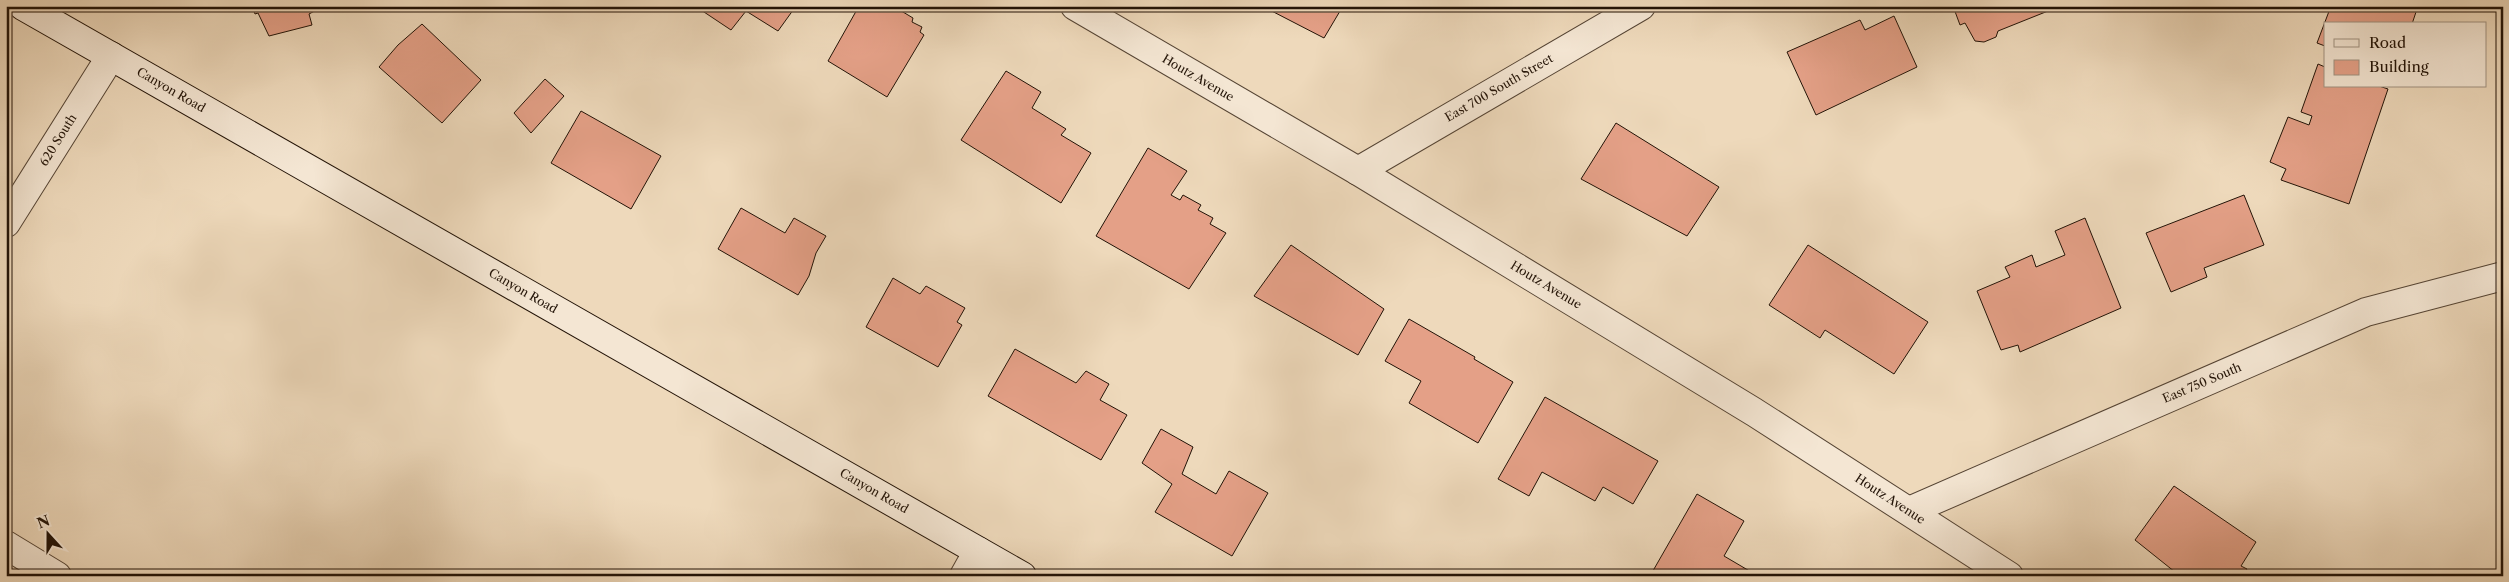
<svg xmlns="http://www.w3.org/2000/svg" width="2509" height="582" viewBox="0 0 2509 582" font-family="'Libre Caslon Text',serif">
  <style>
    .building { fill: #e4a087; stroke: #221307 }
    .lines { fill: none; stroke-linecap: round; stroke-linejoin: round }
    .minor-casing { stroke: #554434; stroke-width: 30 }
    .secondary-casing { stroke: #221307; stroke-width: 30 }
    .minor { stroke: #f4e6d3; stroke-width: 28 }
    .secondary { stroke: #f4e6d3; stroke-width: 28 }
    .labels { text-anchor: middle; stroke-width: 4.5; stroke-linejoin: round; paint-order: stroke }
    .street-label { font-size: 12px; fill: #221307; stroke: #f4e6d3 }
  </style>
  <rect width="100%" height="100%" fill="#eed9bb"/>
  <filter id="stains"><feTurbulence type="fractalNoise" baseFrequency=".004" numOctaves="4"/><feColorMatrix values="0 0 0 0 .2 0 0 0 0 .09 0 0 0 0 .02 0 0 0 .5 -.17"/></filter>
  <radialGradient id="worn" r=".72"><stop offset=".6" stop-color="#630" stop-opacity="0"/><stop offset="1" stop-color="#630" stop-opacity=".3"/></radialGradient>
  <g class="building">
    <polygon points="252,6 321,6 322,7 309,14 312,25 269,36 258,13 255,14"/>
    <polygon points="695,6 796,6 778,31 746,11 731,30"/>
    <polygon points="859,6 893,6 913,18 912,22 922,27 920,32 924,35 887,97 828,61"/>
    <polygon points="1262,6 1343,6 1324,38"/>
    <polygon points="1953,6 2050,6 2048,11 1998,31 1996,37 1984,42 1975,41 1965,23 1960,25"/>
    <polygon points="2331,6 2418,6 2412,24 2325,24 2325,46 2317,43"/>
    <polygon points="1894,16 1917,67 1816,115 1787,52 1860,20 1865,30"/>
    <polygon points="422,24 481,80 442,123 379,67 398,45"/>
    <polygon points="2318,64 2325,67 2325,86 2379,86 2388,89 2349,204 2281,180 2286,169 2270,162 2288,117 2309,125 2312,116 2301,112"/>
    <polygon points="1006,71 1041,92 1032,108 1066,129 1061,135 1091,153 1061,203 961,140"/>
    <polygon points="545,79 564,96 531,133 514,113"/>
    <polygon points="581,111 661,156 631,209 551,163"/>
    <polygon points="1616,123 1719,187 1687,236 1581,179"/>
    <polygon points="1148,148 1187,171 1171,195 1180,200 1183,195 1201,205 1198,210 1213,218 1210,224 1226,233 1189,289 1096,236"/>
    <polygon points="2244,195 2264,245 2204,268 2207,277 2171,292 2146,233"/>
    <polygon points="741,208 785,233 794,218 826,236 816,253 809,276 798,295 718,249"/>
    <polygon points="2085,218 2121,308 2020,352 2018,345 2001,350 1977,291 2010,277 2005,267 2032,255 2036,267 2065,255 2055,231"/>
    <polygon points="1291,245 1384,309 1358,355 1254,296"/>
    <polygon points="1808,245 1928,322 1894,374 1825,330 1820,338 1769,305"/>
    <polygon points="893,278 920,294 926,286 965,308 957,322 962,325 938,367 866,327"/>
    <polygon points="1409,319 1475,357 1474,359 1513,382 1478,443 1409,403 1421,381 1385,361"/>
    <polygon points="1015,349 1076,383 1086,371 1109,384 1100,400 1127,415 1101,460 988,396"/>
    <polygon points="1545,397 1658,461 1633,504 1603,487 1595,501 1542,472 1529,496 1498,479"/>
    <polygon points="1161,429 1193,447 1182,474 1216,494 1229,471 1268,493 1232,556 1155,512 1172,484 1142,463"/>
    <polygon points="2174,486 2256,542 2241,566 2247,569 2243,576 2180,576 2135,540"/>
    <polygon points="1697,494 1744,521 1724,556 1758,576 1650,576"/>
  </g>
  <g class="lines">
    <g class="minor-casing">
      <g id="minor">
        <polyline points="1075,6 1358,171 1754,412 2009,576"/>
        <polyline points="1358,171 1641,6"/>
        <polyline points="6,223 111,56"/>
        <polyline points="1909,511 2366,312 2503,276"/>
        <polyline points="6,545 57,576"/>
        <polyline points="964,576 978,551"/>
      </g>
    </g>
    <g class="secondary-casing">
      <polyline id="secondary" points="23,6 1022,576"/>
    </g>
    <use href="#minor" class="minor"/>
    <use href="#secondary" class="secondary"/>
  </g>
  <g class="labels">
    <g class="street-label">
      <text transform="translate(1198 78) rotate(30)" y="4">Houtz Avenue</text>
      <text transform="translate(1499 88) rotate(-30)" y="4">East 700 South Street</text>
      <text transform="translate(171 90) rotate(30)" y="4">Canyon Road</text>
      <text transform="translate(58 140) rotate(-58)" y="4">620 South</text>
      <text transform="translate(1546 285) rotate(31)" y="4">Houtz Avenue</text>
      <text transform="translate(523 291) rotate(30)" y="4">Canyon Road</text>
      <text transform="translate(2202 383) rotate(-23)" y="4">East 750 South</text>
      <text transform="translate(874 491) rotate(30)" y="4">Canyon Road</text>
      <text transform="translate(1890 499) rotate(33)" y="4">Houtz Avenue</text>
    </g>
  </g>
  <rect width="2509" height="582" fill="none" stroke="#eed9bb" stroke-width="25"/>
  <rect x="8" y="8" width="2494" height="567" fill="none" stroke="#221307" stroke-width="2.5"/>
  <rect x="12" y="12" width="2484" height="557" fill="none" stroke="#221307"/>
  <rect x="2324" y="22" width="162" height="65" fill="#f4e6d3" stroke="#a09281"/>
  <rect x="2334" y="39" width="25" height="8" fill="#f4e6d3" stroke="#a09281"/>
  <text x="2369" y="48" font-size="15" fill="#221307">Road</text>
  <rect x="2334" y="60" width="25" height="15" fill="#e4a087" stroke="#a09281"/>
  <text x="2369" y="72" font-size="15" fill="#221307">Building</text>
  <g transform="translate(48 534) rotate(339)" stroke="#f4e6d3" stroke-width="4" paint-order="stroke">
  <path d="M0-4L9 19L0 12L-9 19Z" fill="#221307"/>
  <text y="-8" font-size="14" font-weight="bold" text-anchor="middle" fill="#221307">N</text>
  </g>
  <rect width="100%" height="100%" filter="url(#stains)"/>
  <rect width="100%" height="100%" fill="url(#worn)"/>
</svg>
